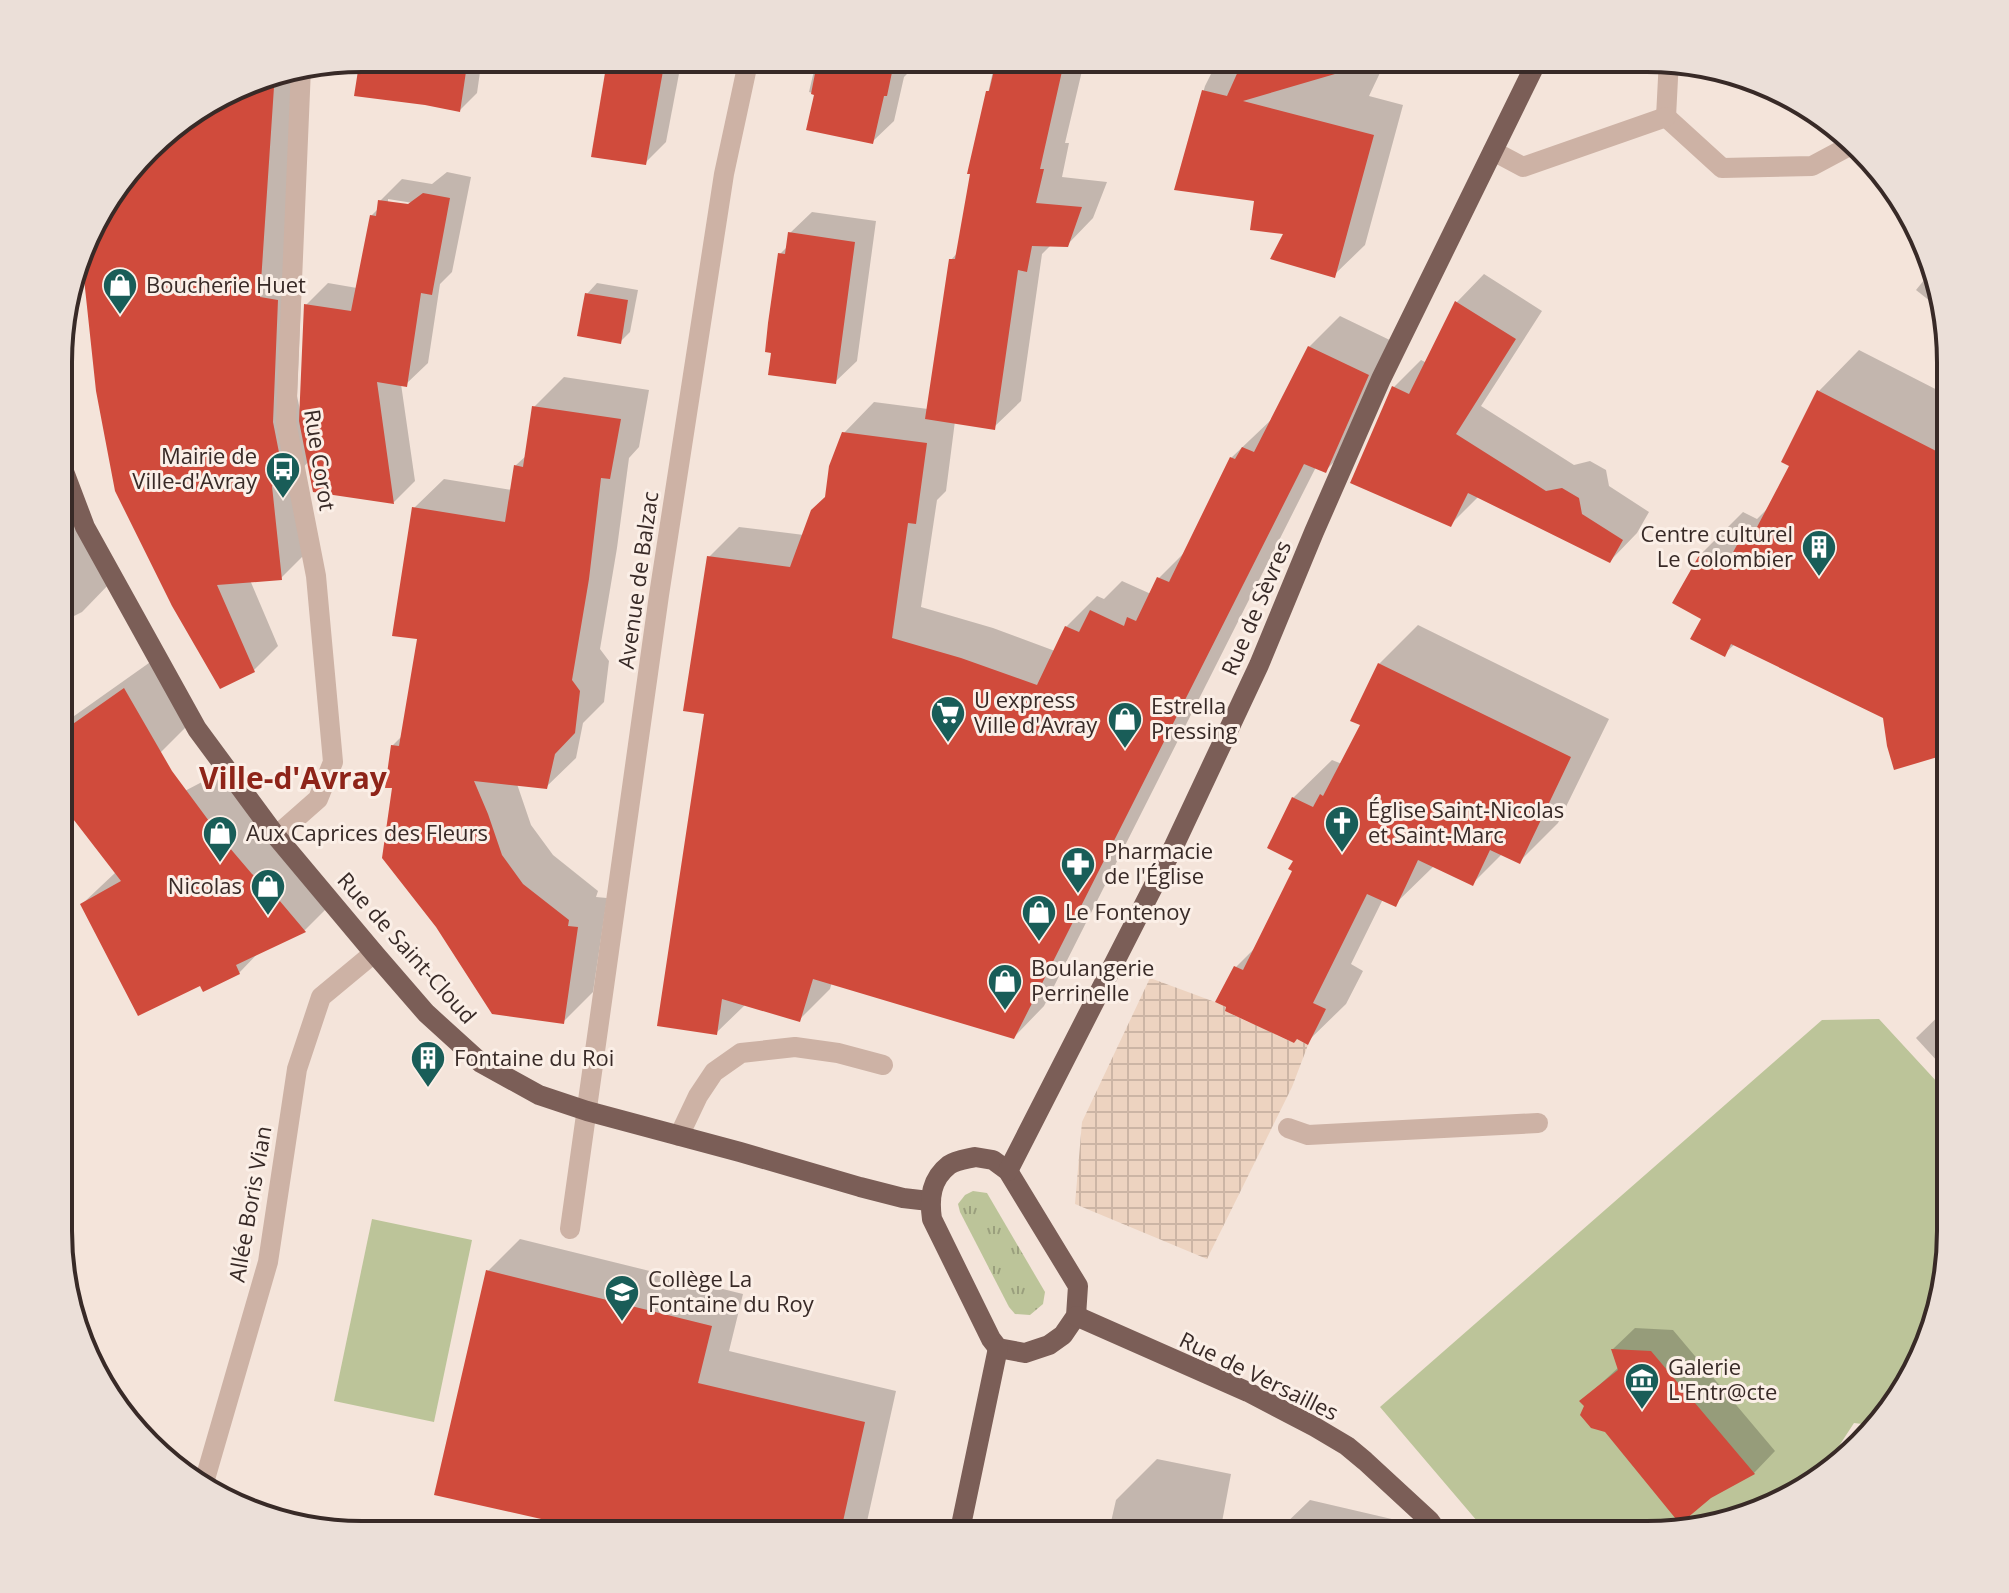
<svg xmlns="http://www.w3.org/2000/svg" width="2009" height="1593" viewBox="0 0 2009 1593" font-family="'Open Sans',sans-serif">
  <style>
    .grass { fill: url(#grass-tufts) }
    .park { fill: #bcc499 }
    .plaza { fill: url(#plaza-grid) }
    .shadow { fill: #0003; fill-rule: evenodd }
    .building { fill: #d04b3c }
    .lines { fill: none; stroke-linecap: round; stroke-linejoin: round }
    .minor { stroke: #cdb2a5; stroke-width: 20 }
    .major { stroke: #7b5e57; stroke-width: 20 }
    .labels { text-anchor: middle; stroke-width: 6; stroke-linejoin: round; paint-order: stroke }
    .poi-label { font-size: 22px; fill: #382a27; stroke: #fbefe7; text-anchor: start }
    .street-label { font-size: 22px; fill: #382a27; stroke: #fbefe7 }
    .district-label { font-size: 30px; font-weight: bold; fill: #8e2419; stroke: #fbefe7 }
    .rim { fill: none; stroke: #382a27; stroke-width: 4 }
  </style>
  <defs>
    <pattern id="grass-tufts" width="24" height="20" patternUnits="userSpaceOnUse" patternTransform="scale(2)"><rect width="24" height="20" fill="#bcc499"/><path d="M3 7l-1-3M5 7V3M7 7l1-3M15 17l-1-3M17 17v-4M19 17l1-3" fill="none" stroke="#9a9f7d"/></pattern>
    <pattern id="plaza-grid" width="8" height="8" patternUnits="userSpaceOnUse" patternTransform="scale(2)"><rect width="8" height="8" fill="#edd3c0"/><path d="M0 4h8M4 0v8" fill="none" stroke="#ccb5a5"/></pattern>
  </defs>
  <rect width="100%" height="100%" fill="#f4e4da"/>
  <polygon class="grass" points="973,1191 987,1193 1045,1292 1043,1304 1030,1315 1015,1314 1009,1307 960,1212 958,1204 965,1195"/>
  <g class="park">
    <polygon points="1879,1019 1950,1096 1950,1252 1928,1348 1879,1426 1854,1423 1824,1469 1764,1512 1647,1535 1489,1535 1380,1407 1822,1020"/>
    <polygon points="372,1219 472,1240 434,1422 334,1401"/>
  </g>
  <polygon class="plaza" points="1150,978 1215,1002 1226,1007 1225,1011 1248,1022 1277,1031 1276,1035 1294,1043 1297,1039 1308,1045 1292,1087 1207,1259 1075,1204 1082,1122"/>
  <g class="shadow">
    <polygon points="362,58 482,58 477,93 460,110"/>
    <polygon points="613,58 682,58 666,142 645,163 609,62"/>
    <polygon points="817,58 911,58 908,73 904,77 894,121 872,142 816,94 809,92"/>
    <polygon points="996,58 1085,58 1065,143 1069,143 1062,177 1107,182 1093,218 1067,245 1052,244 1042,254 1021,401 994,427 955,421 946,491 937,500 921,607 993,628 1055,651 1066,627 1097,596 1104,599 1122,581 1151,594 1159,578 1188,549 1231,458 1273,418 1309,347 1340,316 1398,344 1356,440 1325,471 1316,467 1044,1006 1014,1037 832,982 830,989 800,1019 746,1004 716,1033 706,712 709,557 739,527 804,535 827,498 844,433 874,402 928,409 951,260 958,252 972,173 970,172"/>
    <polygon points="1219,58 1387,58 1369,96 1403,105 1365,245 1334,275 1287,233 1256,200 1176,188 1205,86"/>
    <path d="M297 69 302 276 297 396 300 410 306 305 328 283 357 288 371 216 379 208 380 201 402 179 432 184 447 172 471 177 452 272 440 284 428 363 406 384H401L415 481 394 502 315 490 309 461 298 473 306 553 281 578 250 580 278 646 254 670 98 391 83 256 98 210 162 133 264 74ZM388 199 419 204 418 208 388 203Z"/>
    <polygon points="812,212 876,221 857,361 835,382 773,351 780,254 788,246 790,233"/>
    <polygon points="1933,269 1940,309 1916,290"/>
    <polygon points="1484,274 1542,311 1481,406 1574,465 1590,461 1606,470 1609,486 1649,512 1637,533 1610,561 1479,496 1450,525 1394,387 1421,360 1427,363 1457,302"/>
    <polygon points="597,283 638,290 630,332 620,342 587,294"/>
    <polygon points="1859,350 1951,397 1951,756 1885,717 1735,644 1724,654 1704,618 1702,553 1743,512 1757,519 1771,505 1792,465 1819,391"/>
    <polygon points="564,377 649,390 639,447 629,458 617,548 600,649 609,661 604,702 583,723 576,758 546,787 517,784 531,825 553,855 598,891 596,897 607,898 593,992 563,1022 395,787 392,746 403,735 419,638 414,508 444,479 512,490 515,466 527,455 534,407"/>
    <polygon points="80,512 113,580 82,612 60,623 60,523"/>
    <polygon points="1418,625 1609,719 1558,823 1519,862 1502,854 1473,883 1435,865 1395,904 1383,899 1351,964 1363,971 1346,1004 1307,1042 1236,967 1258,945 1294,870 1293,798 1332,760 1342,764 1362,724 1379,664"/>
    <polygon points="156,658 191,722 160,753 60,798 60,726"/>
    <polygon points="225,770 336,899 305,930 259,952 239,973 201,983 81,905 116,872 131,819"/>
    <polygon points="1951,1004 1950,1075 1916,1038"/>
    <polygon points="520,1239 743,1294 729,1351 896,1391 864,1535 609,1535 488,1271"/>
    <polygon points="1635,1328 1673,1330 1775,1451 1754,1473 1710,1497 1586,1406 1582,1401 1619,1367 1613,1349"/>
    <polygon points="1157,1459 1231,1474 1222,1522 1276,1533 1310,1500 1396,1520 1393,1535 1108,1535 1116,1500"/>
  </g>
  <g class="building">
    <polygon points="360,58 468,58 460,112 425,105 354,96"/>
    <polygon points="818,58 895,58 887,96 884,96 873,144 806,130 814,95 811,94"/>
    <polygon points="997,58 1065,58 1040,169 1044,169 1036,203 1082,207 1068,247 1032,246 1027,272 1018,270 995,430 925,419 949,259 955,259 970,174 967,174 986,91 989,91"/>
    <polygon points="1244,58 1351,58 1352,69 1243,101 1374,135 1335,278 1270,259 1283,234 1250,230 1254,201 1174,190 1202,90 1227,96"/>
    <polygon points="607,61 663,71 646,165 591,157"/>
    <polygon points="275,72 260,297 278,300 273,422 286,488 272,486 282,580 217,585 255,672 220,689 172,606 115,491 96,391 82,260 98,210 162,133 264,74"/>
    <polygon points="423,193 450,198 432,295 421,293 407,387 377,382 394,504 313,492 299,421 304,304 351,311 370,215 376,216 378,200 408,204"/>
    <polygon points="788,232 855,242 836,384 768,375 771,353 765,352 768,323 778,253 785,254"/>
    <polygon points="585,293 628,300 621,344 577,336"/>
    <polygon points="1455,301 1516,339 1456,434 1546,491 1562,488 1579,498 1582,514 1623,540 1610,563 1468,493 1451,527 1350,483 1392,386 1409,394"/>
    <polygon points="1308,346 1369,375 1326,473 1304,464 1014,1039 813,979 800,1022 722,999 717,1035 657,1026 704,714 683,711 707,556 790,567 811,510 825,497 829,466 842,432 927,443 916,524 908,523 892,638 961,658 1037,685 1065,626 1079,632 1090,610 1124,626 1127,617 1136,621 1157,577 1169,582 1230,457 1235,459 1242,447 1254,452"/>
    <polygon points="1817,390 1940,453 1936,461 1951,468 1951,753 1894,770 1887,746 1883,718 1731,644 1725,657 1690,639 1701,619 1672,603 1701,552 1726,565 1748,525 1756,529 1789,466 1781,462"/>
    <polygon points="532,406 621,419 610,479 601,478 589,579 572,680 580,691 575,733 555,754 547,789 474,781 488,814 502,855 523,884 569,920 568,926 578,927 564,1024 492,1014 436,927 382,858 392,788 385,788 391,745 399,746 417,639 392,636 412,507 505,522 514,465 523,467"/>
    <polygon points="1378,663 1571,757 1520,864 1490,850 1473,886 1418,860 1396,907 1367,894 1313,1003 1326,1009 1308,1045 1297,1039 1294,1043 1225,1011 1226,1007 1215,1002 1234,966 1243,970 1292,871 1288,869 1293,861 1267,848 1292,797 1313,807 1320,794 1323,796 1360,725 1350,721"/>
    <polygon points="124,688 172,771 223,840 252,874 268,887 306,932 236,965 240,974 203,992 200,986 138,1016 80,904 121,881 60,802 60,733"/>
    <polygon points="486,1270 712,1326 698,1383 865,1422 840,1535 608,1534 434,1495"/>
    <polygon points="1611,1349 1651,1351 1755,1474 1711,1498 1680,1524 1605,1432 1591,1428 1580,1415 1584,1406 1579,1401 1618,1370"/>
  </g>
  <g class="lines">
    <g class="minor">
      <polyline points="1666,117 1722,168 1812,166 1855,143"/>
      <polyline points="1666,117 1669,59"/>
      <polyline points="1493,151 1523,167 1666,117"/>
      <polyline points="276,836 318,799 333,762 316,576 286,422 301,68"/>
      <polyline points="1288,1128 1308,1135 1538,1123"/>
      <polyline points="679,1136 698,1096 714,1072 741,1053 795,1047 838,1053 883,1065"/>
      <polyline points="570,1229 659,595 724,174 749,58"/>
      <polyline points="203,1486 268,1262 297,1069 321,997 374,953"/>
    </g>
    <g class="major">
      <polyline points="60,461 85,527 197,729 276,836 374,953 426,1013 481,1063 539,1095 587,1111 740,1152 860,1187 903,1198 929,1201"/>
      <path d="M975 1157 993 1160 1008 1171 1078 1286 1076 1316 1063 1335 1049 1345 1025 1353 998 1348 991 1339 932 1219C929 1198 931 1179 949 1165 956 1160 967 1159 975 1157Z"/>
      <polyline points="1008,1171 1174,846 1259,665 1314,532 1381,379 1538,59"/>
      <polyline points="1076,1316 1248,1392 1315,1427 1347,1446 1365,1461 1429,1520 1440,1535"/>
      <polyline points="959,1535 998,1348"/>
    </g>
  </g>
  <defs>
    <g id="shop-pin" transform="scale(1.8)"><path d="M0 17L-7.5 6A9.5 9.5 0 1 1 7.5 6Z" fill="#195d58" stroke="#fbefe7"/><path d="M-5-2.5h2.3a2.7 3.5 0 0 1 5.4 0H5L5.5 6h-11ZM-1.5-2.5h3a1.5 2.3 0 0 0-3 0Z" fill="#fff"/></g>
    <g id="bus-pin" transform="scale(1.8)"><path d="M0 17L-7.5 6A9.5 9.5 0 1 1 7.5 6Z" fill="#195d58" stroke="#fbefe7"/><path d="M-5-6H5V4H4V6H2V4H-2V6H-4V4H-5ZM-3.5-4V0h7V-4ZM-3.5 1.2v1.5H-2V1.2ZM2 1.2v1.5H3.5V1.2Z" fill="#fff"/></g>
    <g id="building-pin" transform="scale(1.8)"><path d="M0 17L-7.5 6A9.5 9.5 0 1 1 7.5 6Z" fill="#195d58" stroke="#fbefe7"/><path d="M-4-6H4V6H1V3H-1V6H-4ZM-2.5-4.3h1.7v1.8h-1.7ZM.8-4.3h1.7v1.8H.8ZM-2.5-1h1.7V.8h-1.7ZM.8-1h1.7V.8H.8Z" fill="#fff"/></g>
    <g id="supermarket-pin" transform="scale(1.8)"><path d="M0 17L-7.5 6A9.5 9.5 0 1 1 7.5 6Z" fill="#195d58" stroke="#fbefe7"/><path d="M-6-5.5h2.5l.6 2H6L4.5 2H-2.5L-4.4-4H-6ZM-1.5 3.2a1.3 1.3 0 1 0 .1 0ZM3 3.2a1.3 1.3 0 1 0 .1 0Z" fill="#fff"/></g>
    <g id="church-pin" transform="scale(1.8)"><path d="M0 17L-7.5 6A9.5 9.5 0 1 1 7.5 6Z" fill="#195d58" stroke="#fbefe7"/><path d="M-1.2-6h2.4v3.5h3.3v2.4h-3.3V6h-2.4V-.1h-3.3v-2.4h3.3Z" fill="#fff"/></g>
    <g id="pharmacy-pin" transform="scale(1.8)"><path d="M0 17L-7.5 6A9.5 9.5 0 1 1 7.5 6Z" fill="#195d58" stroke="#fbefe7"/><path d="M-2-6h4v4h4v4h-4v4h-4v-4h-4v-4h4Z" fill="#fff"/></g>
    <g id="school-pin" transform="scale(1.8)"><path d="M0 17L-7.5 6A9.5 9.5 0 1 1 7.5 6Z" fill="#195d58" stroke="#fbefe7"/><path d="M0-5L7-2L0 1L-7-2ZM-4 1L0 2.5L4 1V4Q0 6-4 4Z" fill="#fff"/></g>
    <g id="museum-pin" transform="scale(1.8)"><path d="M0 17L-7.5 6A9.5 9.5 0 1 1 7.5 6Z" fill="#195d58" stroke="#fbefe7"/><path d="M0-6L6-3V-2H-6V-3ZM-5-1h2V3h-2ZM-1-1h2V3h-2ZM3-1h2V3H3ZM-6 4H6V6H-6Z" fill="#fff"/></g>
  </defs>
  <g fill-rule="evenodd">
    <use href="#shop-pin" x="120" y="285"/>
    <use href="#bus-pin" x="283" y="469"/>
    <use href="#building-pin" x="1819" y="547"/>
    <use href="#supermarket-pin" x="948" y="713"/>
    <use href="#shop-pin" x="1125" y="719"/>
    <use href="#church-pin" x="1342" y="823"/>
    <use href="#shop-pin" x="220" y="833"/>
    <use href="#pharmacy-pin" x="1078" y="864"/>
    <use href="#shop-pin" x="268" y="886"/>
    <use href="#shop-pin" x="1039" y="912"/>
    <use href="#shop-pin" x="1005" y="981"/>
    <use href="#building-pin" x="428" y="1058"/>
    <use href="#school-pin" x="622" y="1292"/>
    <use href="#museum-pin" x="1642" y="1380"/>
  </g>
  <g class="labels">
    <g class="poi-label">
      <text x="146" y="293">Boucherie Huet</text>
      <text x="257" y="464" text-anchor="end">Mairie de<tspan x="257" dy="25">Ville-d'Avray</tspan></text>
      <text x="1793" y="542" text-anchor="end">Centre culturel<tspan x="1793" dy="25">Le Colombier</tspan></text>
      <text x="974" y="708">U express<tspan x="974" dy="25">Ville d'Avray</tspan></text>
      <text x="1151" y="714">Estrella<tspan x="1151" dy="25">Pressing</tspan></text>
      <text x="1368" y="818">Église Saint-Nicolas<tspan x="1368" dy="25">et Saint-Marc</tspan></text>
      <text x="246" y="841">Aux Caprices des Fleurs</text>
      <text x="1104" y="859">Pharmacie<tspan x="1104" dy="25">de l'Église</tspan></text>
      <text x="242" y="894" text-anchor="end">Nicolas</text>
      <text x="1065" y="920">Le Fontenoy</text>
      <text x="1031" y="976">Boulangerie<tspan x="1031" dy="25">Perrinelle</tspan></text>
      <text x="454" y="1066">Fontaine du Roi</text>
      <text x="648" y="1287">Collège La<tspan x="648" dy="25">Fontaine du Roy</tspan></text>
      <text x="1668" y="1375">Galerie<tspan x="1668" dy="25">L'Entr@cte</tspan></text>
    </g>
    <g class="street-label">
      <text transform="translate(320 460) rotate(81)" y="8">Rue Corot</text>
      <text transform="translate(638 580) rotate(-82)" y="8">Avenue de Balzac</text>
      <text transform="translate(1256 608) rotate(-67)" y="8">Rue de Sèvres</text>
      <text transform="translate(407 948) rotate(48)" y="8">Rue de Saint-Cloud</text>
      <text transform="translate(250 1204) rotate(-80)" y="8">Allée Boris Vian</text>
      <text transform="translate(1259 1376) rotate(26)" y="8">Rue de Versailles</text>
    </g>
    <g class="district-label">
      <text x="293" y="789">Ville-d'Avray</text>
    </g>
  </g>
  <path d="M0 0H2009V1593H0ZM362 72H1647A290 290 0 0 1 1937 362V1231A290 290 0 0 1 1647 1521H362A290 290 0 0 1 72 1231V362A290 290 0 0 1 362 72Z" fill="#ebdfd8" fill-rule="evenodd"/>
  <path class="rim" d="M362 72H1647A290 290 0 0 1 1937 362V1231A290 290 0 0 1 1647 1521H362A290 290 0 0 1 72 1231V362A290 290 0 0 1 362 72Z"/>
</svg>
